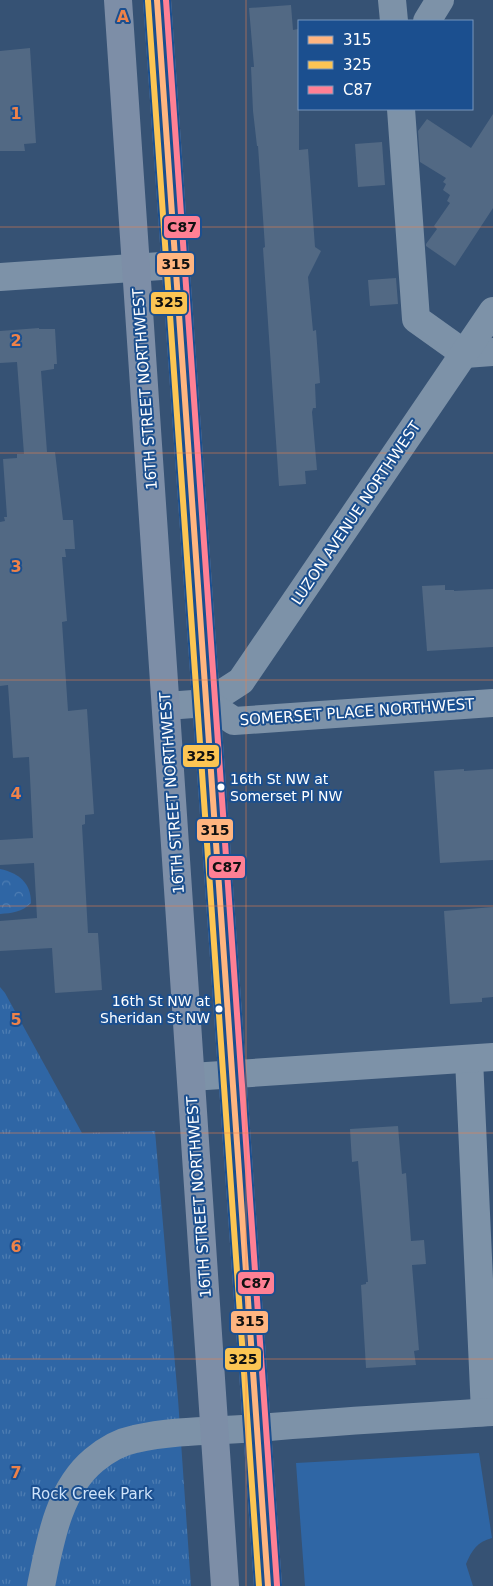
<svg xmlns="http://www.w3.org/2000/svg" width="493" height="1586" viewBox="0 0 493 1586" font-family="'DejaVu Sans',sans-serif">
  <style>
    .grass { fill: #2f66a5 }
    .forest { fill: url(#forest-crowns) }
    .park { fill: url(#park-tufts) }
    .building { fill: #526984 }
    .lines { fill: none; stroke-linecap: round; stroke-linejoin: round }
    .minor { stroke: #7d92a8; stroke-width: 28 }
    .major { stroke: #7d8ea7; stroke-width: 28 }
    .bus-1-casing { stroke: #1b4f8f; stroke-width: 10 }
    .bus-2-casing { stroke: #1b4f8f; stroke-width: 10 }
    .bus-3-casing { stroke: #1b4f8f; stroke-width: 10 }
    .bus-1 { stroke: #ffb580; stroke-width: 6 }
    .bus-2 { stroke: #fcc553; stroke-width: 6 }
    .bus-3 { stroke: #ff8094; stroke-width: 6 }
    .grid { fill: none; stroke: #ee8249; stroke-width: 1; stroke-opacity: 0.55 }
    .bus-dot { fill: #fff; stroke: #1b4f8f; stroke-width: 2 }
    .labels { text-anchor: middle; stroke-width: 4; stroke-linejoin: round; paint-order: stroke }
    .bus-label { font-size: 14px; fill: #fff; stroke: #1b4f8f; text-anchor: start }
    .street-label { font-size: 15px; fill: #fff; stroke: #1b4f8f }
    .park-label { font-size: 15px; fill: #cfe3fa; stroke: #1b4f8f }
    .grid-label { font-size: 16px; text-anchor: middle; font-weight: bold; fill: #ee8249; stroke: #1b4f8f; stroke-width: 4; stroke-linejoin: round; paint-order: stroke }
    .line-badge { stroke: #1b4f8f; stroke-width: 2 }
    .pale-badge-label { font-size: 14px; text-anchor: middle; font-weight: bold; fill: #111 }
  </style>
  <defs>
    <pattern id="forest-crowns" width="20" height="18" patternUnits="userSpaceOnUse" patternTransform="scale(1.25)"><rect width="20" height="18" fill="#2f66a5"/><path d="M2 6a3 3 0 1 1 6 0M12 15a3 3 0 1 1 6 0" fill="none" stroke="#4e7db2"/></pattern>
    <pattern id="park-tufts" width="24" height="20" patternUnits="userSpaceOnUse" patternTransform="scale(1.25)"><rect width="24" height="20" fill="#2f66a5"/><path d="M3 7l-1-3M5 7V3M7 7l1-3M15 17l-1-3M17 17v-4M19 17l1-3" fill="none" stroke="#4e7db2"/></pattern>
  </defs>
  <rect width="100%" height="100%" fill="#365274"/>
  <path class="grass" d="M479 1453 492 1538C477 1542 472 1550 466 1564L473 1586H305L296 1463Z"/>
  <path class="forest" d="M0 869C19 873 31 883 31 903 22 912 12 913 0 914Z"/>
  <polygon class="park" points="0,987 5,993 82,1133 155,1131 178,1399 191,1586 0,1586"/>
  <g class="building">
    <polygon points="291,5 293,30 298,29 299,47 299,150 308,149 315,247 321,251 308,277 313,331 316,330 320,383 315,384 316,408 313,408 312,412 317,470 305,471 306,484 279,486 263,248 265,247 258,146 257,146 253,111 251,67 254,67 249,8"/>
    <polygon points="30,48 36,143 24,144 25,151 0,151 0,51"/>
    <polygon points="493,114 493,208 455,266 426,246 426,244 437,229 434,226 450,203 447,201 450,195 443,190 446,184 443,182 446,178 420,162 418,131 427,119 471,148"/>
    <polygon points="382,142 385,185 358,187 355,144"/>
    <polygon points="396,278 398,304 370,306 368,280"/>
    <polygon points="39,328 39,329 55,329 57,364 54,364 54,369 41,371 47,452 55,452 63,520 73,520 75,549 65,549 66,557 62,557 67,621 62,622 68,711 87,709 94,814 85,815 85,824 82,825 88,933 98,933 102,990 55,993 52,948 0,951 0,921 37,918 34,863 0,865 0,840 33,838 29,757 13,758 8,685 0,686 0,522 5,521 4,517 7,517 3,459 17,458 17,454 24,454 17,362 0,363 0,331"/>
    <polygon points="445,585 445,590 454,590 454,591 493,589 493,647 427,651 422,586"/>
    <polygon points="464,769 464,771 493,769 493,860 440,863 434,771"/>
    <polygon points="493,907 493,997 482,998 482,1002 450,1004 444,911"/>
    <polygon points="398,1126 402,1174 406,1173 411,1241 424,1240 426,1264 412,1265 419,1350 414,1351 416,1365 366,1368 361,1285 366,1284 366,1282 368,1282 358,1161 352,1162 350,1129"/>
  </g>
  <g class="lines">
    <g class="minor">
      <polyline points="392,0 394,21"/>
      <polyline points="427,21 440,0"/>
      <polyline points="401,109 416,319 465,354 493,352"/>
      <polyline points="0,277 176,265"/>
      <polyline points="207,703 241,681 493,311"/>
      <polyline points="166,706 207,703 234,721 493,703"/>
      <polyline points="469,1059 485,1412"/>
      <polyline points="191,1077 493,1057"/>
      <path d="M41 1586C50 1542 58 1490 94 1460 106 1450 120 1442 135 1439 175 1430 218 1431 259 1428 337 1421 415 1417 493 1412"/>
    </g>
    <g class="major">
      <polyline points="118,0 225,1586"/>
      <polyline points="157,0 268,1586"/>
    </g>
    <g class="bus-1-casing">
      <polyline id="bus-1" points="157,0 268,1586"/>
    </g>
    <g class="bus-2-casing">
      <polyline id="bus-2" points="148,1 259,1586"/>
    </g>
    <g class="bus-3-casing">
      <polyline id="bus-3" points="166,0 277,1585"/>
    </g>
    <use href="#bus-1" class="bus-1"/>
    <use href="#bus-2" class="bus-2"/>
    <use href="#bus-3" class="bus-3"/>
  </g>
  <path class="grid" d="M246 0V1586M0 227H493M0 453H493M0 680H493M0 906H493M0 1133H493M0 1359H493"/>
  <g class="bus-dot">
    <circle cx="221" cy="787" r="4.5"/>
    <circle cx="219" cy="1009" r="4.5"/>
  </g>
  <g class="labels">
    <g class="bus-label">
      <text x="230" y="784">16th St NW at<tspan x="230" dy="17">Somerset Pl NW</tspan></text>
      <text x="210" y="1006" text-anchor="end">16th St NW at<tspan x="210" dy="17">Sheridan St NW</tspan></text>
    </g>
    <g class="street-label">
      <text transform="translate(145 389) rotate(-94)" y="5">16TH STREET NORTHWEST</text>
      <text transform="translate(356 513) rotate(-56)" y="5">LUZON AVENUE NORTHWEST</text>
      <text transform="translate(357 712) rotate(-4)" y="5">SOMERSET PLACE NORTHWEST</text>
      <text transform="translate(172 793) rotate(-94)" y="5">16TH STREET NORTHWEST</text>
      <text transform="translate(199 1197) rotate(-94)" y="5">16TH STREET NORTHWEST</text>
    </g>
    <g class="park-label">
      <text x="92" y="1499">Rock Creek Park</text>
    </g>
  </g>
  <g class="grid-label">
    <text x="123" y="22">A</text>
    <text x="16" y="119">1</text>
    <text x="16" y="346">2</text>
    <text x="16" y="572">3</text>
    <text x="16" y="799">4</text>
    <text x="16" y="1025">5</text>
    <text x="16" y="1252">6</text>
    <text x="16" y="1478">7</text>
  </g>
  <g class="line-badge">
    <rect x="163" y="215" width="38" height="24" rx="5" fill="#ff8094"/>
    <rect x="156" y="252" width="39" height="24" rx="5" fill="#ffb580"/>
    <rect x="150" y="291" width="38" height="24" rx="5" fill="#fcc553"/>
    <rect x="182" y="744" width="38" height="24" rx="5" fill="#fcc553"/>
    <rect x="196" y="818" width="38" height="24" rx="5" fill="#ffb580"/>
    <rect x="208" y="855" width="38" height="24" rx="5" fill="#ff8094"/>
    <rect x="237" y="1271" width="38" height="24" rx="5" fill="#ff8094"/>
    <rect x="230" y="1310" width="39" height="24" rx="5" fill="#ffb580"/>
    <rect x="224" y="1347" width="38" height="24" rx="5" fill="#fcc553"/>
  </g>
  <g class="pale-badge-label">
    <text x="182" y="232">C87</text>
    <text x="176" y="269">315</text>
    <text x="169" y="307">325</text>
    <text x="201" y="761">325</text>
    <text x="215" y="835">315</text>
    <text x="227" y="872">C87</text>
    <text x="256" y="1288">C87</text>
    <text x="250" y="1326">315</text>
    <text x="243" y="1364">325</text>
  </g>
  <rect x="298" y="20" width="175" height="90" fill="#1b4f8f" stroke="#7695bc"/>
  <rect x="308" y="36" width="25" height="8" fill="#ffb580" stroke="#7695bc"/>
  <text x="343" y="45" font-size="15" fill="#ffffff">315</text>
  <rect x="308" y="61" width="25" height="8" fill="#fcc553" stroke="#7695bc"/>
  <text x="343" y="70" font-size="15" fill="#ffffff">325</text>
  <rect x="308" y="86" width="25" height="8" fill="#ff8094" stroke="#7695bc"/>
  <text x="343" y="95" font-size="15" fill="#ffffff">C87</text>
</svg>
